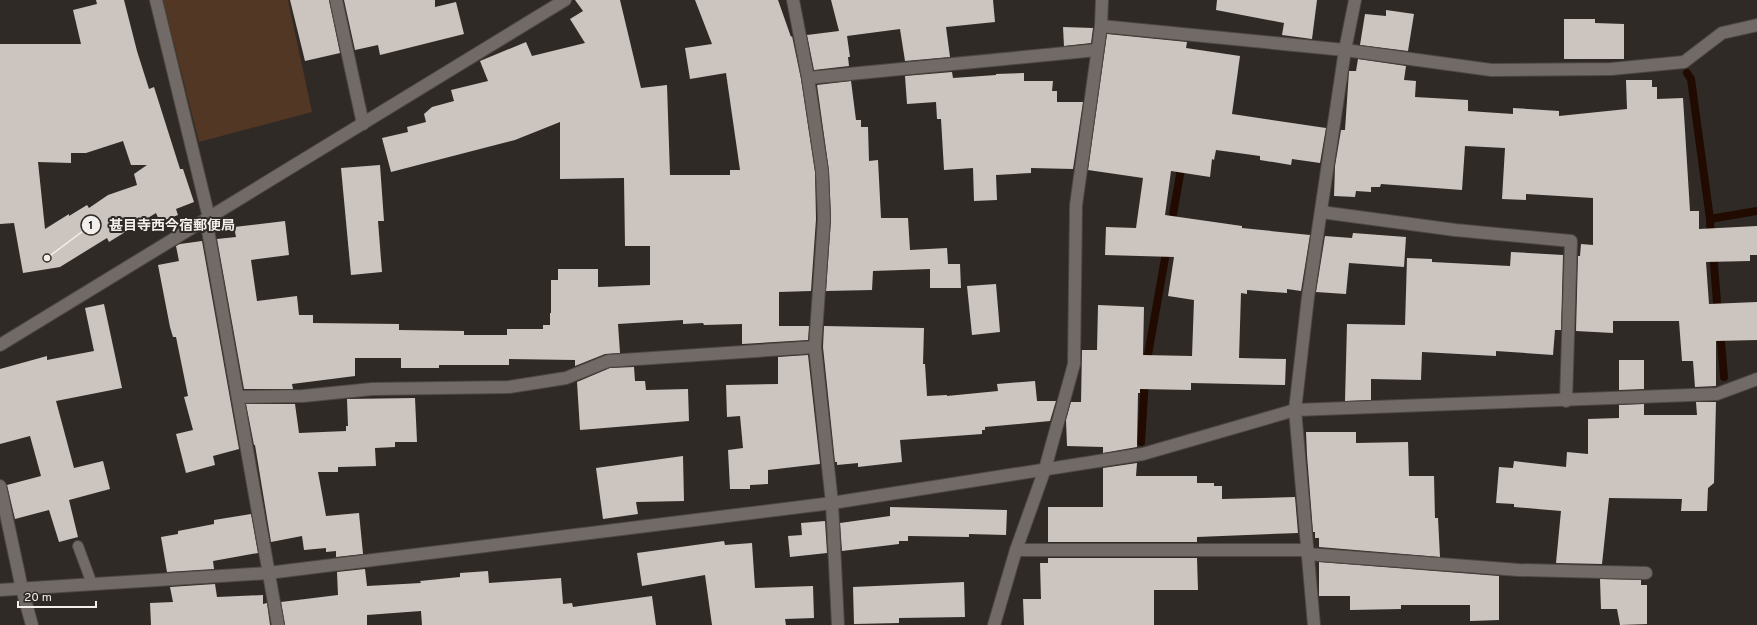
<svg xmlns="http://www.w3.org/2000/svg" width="1757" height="625" viewBox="0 0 1757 625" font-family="Overpass,'Noto Sans JP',sans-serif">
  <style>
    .green { fill: #513724 }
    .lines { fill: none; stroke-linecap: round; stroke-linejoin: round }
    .stream { stroke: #210a00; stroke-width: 8 }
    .building { fill: #ccc4bf; fill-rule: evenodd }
    .lane-casing { stroke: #4d4844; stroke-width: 12 }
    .street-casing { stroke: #4d4844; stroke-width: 14 }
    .lane { stroke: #716a66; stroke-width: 10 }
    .street { stroke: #716a66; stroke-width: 12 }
    .leader { fill: none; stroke: #f3efec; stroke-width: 1.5 }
    .callout-dot { fill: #f3efec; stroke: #302a26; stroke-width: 1.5 }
    .mark-label { font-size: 12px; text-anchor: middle; font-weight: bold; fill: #111 }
    .callout-label { font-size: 14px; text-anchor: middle; font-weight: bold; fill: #f3efec; stroke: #302a26; stroke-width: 4; stroke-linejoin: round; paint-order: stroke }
  </style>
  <rect width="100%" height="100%" fill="#302a26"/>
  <polygon class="green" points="163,0 288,0 312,112 199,142"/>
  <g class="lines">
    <g class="stream">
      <polyline points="1687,73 1691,79 1710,219"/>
      <polyline points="1171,226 1182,163"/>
      <polyline points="1711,239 1710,219 1757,211"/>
      <polyline points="1713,252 1718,315"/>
      <polyline points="1720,330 1724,377"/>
      <polyline points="1146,366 1167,247"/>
      <polyline points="1141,442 1145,380"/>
    </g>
  </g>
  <g class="building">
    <path d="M96 0H124L137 51 149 89 154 87 180 169H183L194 202 176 209 178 215 160 222 156 213 109 242 107 238 60 267 23 273 14 223 0 224V44H81L73 10 97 4ZM123 141 131 165H147L134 174 137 185 108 195 89 208 87 205 69 216V214L45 229 38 162 71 163V153H86Z"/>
    <polygon points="290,0 329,0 340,53 305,61"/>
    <polygon points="344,0 435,0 435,7 456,2 464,34 380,55 378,45 355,50"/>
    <polygon points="575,0 620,0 641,88 667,85 670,175 730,175 730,170 740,170 726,73 690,79 685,48 712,44 695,0 778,0 791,37 792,36 801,79 815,172 816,219 811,291 779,292 779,326 809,326 808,340 742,344 742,324 704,325 703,323 683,324 683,320 618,324 620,353 605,354 575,366 575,360 509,359 509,365 439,365 439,368 401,368 401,358 355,358 355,376 292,384 293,389 244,389 217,239 236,237 234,227 285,221 289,255 251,260 257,301 297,296 299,315 313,315 313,323 399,324 399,330 464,331 464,335 507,335 507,329 543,329 543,325 550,325 550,313 551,313 551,280 558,280 558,269 598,269 598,287 650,285 650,246 625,246 624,178 560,179 560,122 515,140 391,172 382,138 408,132 407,127 426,122 424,114 432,107 454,101 451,90 488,81 480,61 526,42 532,56 585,43 570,19 583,11"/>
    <polygon points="831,0 993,0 995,22 946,27 950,57 905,61 900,29 847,36 850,57 848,57 849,66 814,70 807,35 839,31"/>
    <polygon points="1217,0 1317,0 1312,39 1282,35 1284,23 1216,10"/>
    <polygon points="1386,10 1414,14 1408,51 1360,45 1365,14 1386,16"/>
    <polygon points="1564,19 1595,19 1595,23 1624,24 1624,59 1564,59"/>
    <polygon points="1063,27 1093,28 1091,43 1064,46"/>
    <polygon points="1107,34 1187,42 1186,48 1240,56 1232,114 1326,128 1320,163 1292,159 1291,165 1260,160 1260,156 1216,150 1214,160 1212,159 1210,177 1171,171 1165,215 1242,226 1242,228 1310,235 1301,291 1287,289 1287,293 1247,290 1247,294 1241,293 1239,358 1286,359 1285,385 1191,383 1191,390 1140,389 1140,393 1138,393 1137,447 1103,453 1103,447 1067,446 1066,420 1071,402 1081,402 1082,350 1097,350 1098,305 1144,307 1143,355 1192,356 1194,300 1168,296 1174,257 1105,255 1106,227 1136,228 1143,178 1088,170"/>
    <polygon points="1358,59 1406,66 1404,80 1416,81 1415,97 1468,100 1468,111 1513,114 1513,108 1559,111 1559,116 1627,109 1626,80 1652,80 1652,87 1657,87 1657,99 1683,98 1690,211 1699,211 1699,229 1757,226 1757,255 1750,255 1750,261 1706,262 1709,304 1757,302 1757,340 1716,341 1716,386 1695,387 1693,361 1682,361 1679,321 1613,321 1613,333 1576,331 1578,256 1580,256 1581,244 1593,245 1593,198 1526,194 1526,200 1502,199 1505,148 1465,146 1462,190 1381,184 1380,187 1371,187 1371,192 1356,191 1355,197 1334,196 1335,166 1341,130 1345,130 1349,71 1356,71"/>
    <polygon points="952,72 953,78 996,75 996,74 1024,73 1024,81 1053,81 1052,91 1057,91 1057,102 1083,102 1073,169 1031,168 1031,173 996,175 997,200 974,201 973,168 944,170 941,119 937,119 936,102 907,104 905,76"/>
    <polygon points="851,81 856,120 861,120 861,127 868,127 869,161 878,160 881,218 908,218 910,250 947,248 948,264 960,264 961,288 930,288 930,269 873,271 872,290 826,291 831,219 829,171 817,85"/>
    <polygon points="380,165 384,221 378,221 382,272 351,275 341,168"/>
    <polygon points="1353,233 1406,237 1404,267 1349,263 1346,294 1316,292 1325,236 1352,238"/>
    <polygon points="202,241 239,449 213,456 215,465 186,473 176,434 193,430 184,397 188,396 176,337 173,337 170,327 158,265 179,261 176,246 180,244"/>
    <polygon points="1511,252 1563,255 1561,330 1555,330 1553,355 1496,351 1496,356 1422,352 1421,380 1371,379 1371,400 1345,401 1347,324 1405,325 1407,258 1432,259 1432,262 1510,266"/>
    <polygon points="996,284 1000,332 972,335 967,286"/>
    <polygon points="104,304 122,388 56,401 74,468 103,461 110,489 69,500 78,537 59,542 49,510 15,519 7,485 41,476 30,436 0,444 0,369 47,356 47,360 94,351 85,308"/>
    <polygon points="824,326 924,328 923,364 925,364 927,396 947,395 947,396 998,391 997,384 1035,381 1037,401 1056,401 1050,421 985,427 985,430 982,430 982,434 900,440 902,462 858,467 858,463 837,465 837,462 835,462 823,347"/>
    <polygon points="808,355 820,464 768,470 768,484 750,485 750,489 730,489 728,450 743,448 740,416 727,417 726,385 778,384 778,357"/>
    <polygon points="1619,360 1644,360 1644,389 1619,390"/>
    <polygon points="634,367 635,381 645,381 646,390 688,389 689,421 580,430 577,382 610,368"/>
    <polygon points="415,398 417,442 395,442 395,447 375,448 376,466 338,467 338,472 318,472 326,516 359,513 363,554 336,557 336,551 326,552 326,548 304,550 302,536 271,542 255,445 254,445 246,404 295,404 299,433 346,431 346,426 348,426 347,399"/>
    <polygon points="1696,402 1716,402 1714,483 1708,488 1707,511 1681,511 1682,499 1609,498 1602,564 1556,563 1561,511 1514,507 1514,504 1496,503 1499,467 1513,468 1514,461 1566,467 1567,452 1588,454 1588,419 1619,418 1619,405 1644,404 1644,415 1697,415"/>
    <polygon points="1306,432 1356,432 1356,443 1408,442 1409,476 1434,476 1435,518 1438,518 1440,557 1319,547 1319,538 1315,538 1315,532 1313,532 1307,455"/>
    <polygon points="683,456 684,501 636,502 638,514 603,519 596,468"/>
    <polygon points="1137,463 1136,476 1197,476 1197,483 1214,483 1214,486 1222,486 1222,499 1295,497 1298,533 1197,537 1197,542 1048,542 1048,507 1103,507 1103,468"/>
    <polygon points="890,507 1007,510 1006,535 969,534 969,537 908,536 908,541 899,541 899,544 842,551 840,523 890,516"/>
    <polygon points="251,514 258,553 213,561 214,569 167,572 161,537 178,534 178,531 214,524 214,520"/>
    <polygon points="825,521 827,553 790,557 788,536 802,535 801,523"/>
    <polygon points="724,541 725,545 752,543 755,588 813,586 814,618 785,619 786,625 712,625 705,575 642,586 637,553"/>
    <polygon points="1048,558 1197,558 1198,590 1154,590 1154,625 1024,625 1023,599 1041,599 1040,563 1048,563"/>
    <polygon points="1319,562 1499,576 1499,620 1470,621 1470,605 1401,605 1401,609 1350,610 1350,596 1319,596"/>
    <polygon points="365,569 367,586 421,583 420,581 460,577 460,573 488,571 489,583 561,578 563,604 572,603 573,607 652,596 656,625 422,625 421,611 367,615 367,625 285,625 281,602 338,595 337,572"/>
    <polygon points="1600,579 1641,580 1641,585 1647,585 1647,624 1620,625 1617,609 1601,609"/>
    <polygon points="964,582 965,617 899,618 899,623 854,624 853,587"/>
    <polygon points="215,584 217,597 263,595 263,604 267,603 270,625 151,625 150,603 173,602 170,587"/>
  </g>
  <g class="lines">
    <g class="lane-casing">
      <polyline id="lane" points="78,546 92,584"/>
    </g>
    <g class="street-casing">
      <g id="street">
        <polyline points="156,0 209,218"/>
        <polyline points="336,0 363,124"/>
        <polyline points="793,0 808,78 822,171 824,219 815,347 832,503 838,625"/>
        <polyline points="1101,26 1345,50 1491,70 1611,69 1684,62 1722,33 1757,25"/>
        <polyline points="808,78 1097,50"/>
        <polyline points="1321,212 1455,230 1571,241 1566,401"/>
        <polyline points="206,219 278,625"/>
        <polyline points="0,345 565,0"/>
        <polyline points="238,397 303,396 372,389 509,387 566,378 608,361 815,347"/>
        <polyline points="0,486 22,589 32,625"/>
        <polyline points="1016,550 1307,550"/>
        <polyline points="1307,554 1519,570 1646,573"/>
        <polyline points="0,590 268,573 832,503 1143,454 1295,410 1717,394 1757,379"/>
        <polyline points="994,625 1016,550 1045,469 1074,364 1076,205 1101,26 1102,0"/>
        <polyline points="1314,625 1295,410 1308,297 1345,50 1355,0"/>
      </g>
    </g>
    <use href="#lane" class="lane"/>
    <use href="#street" class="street"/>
  </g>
  <path class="leader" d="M47 258L91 225"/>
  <g class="callout-dot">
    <circle cx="47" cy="258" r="4"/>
    <circle cx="91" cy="225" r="10"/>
  </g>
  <g class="mark-label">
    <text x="91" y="229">1</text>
  </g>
  <g class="callout-label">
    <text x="172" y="230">甚目寺西今宿郵便局</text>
  </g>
  <path d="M18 601v6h78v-6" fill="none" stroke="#f3efec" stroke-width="2"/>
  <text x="24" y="601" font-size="12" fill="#f3efec" stroke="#302a26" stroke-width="3" paint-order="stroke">20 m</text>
</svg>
